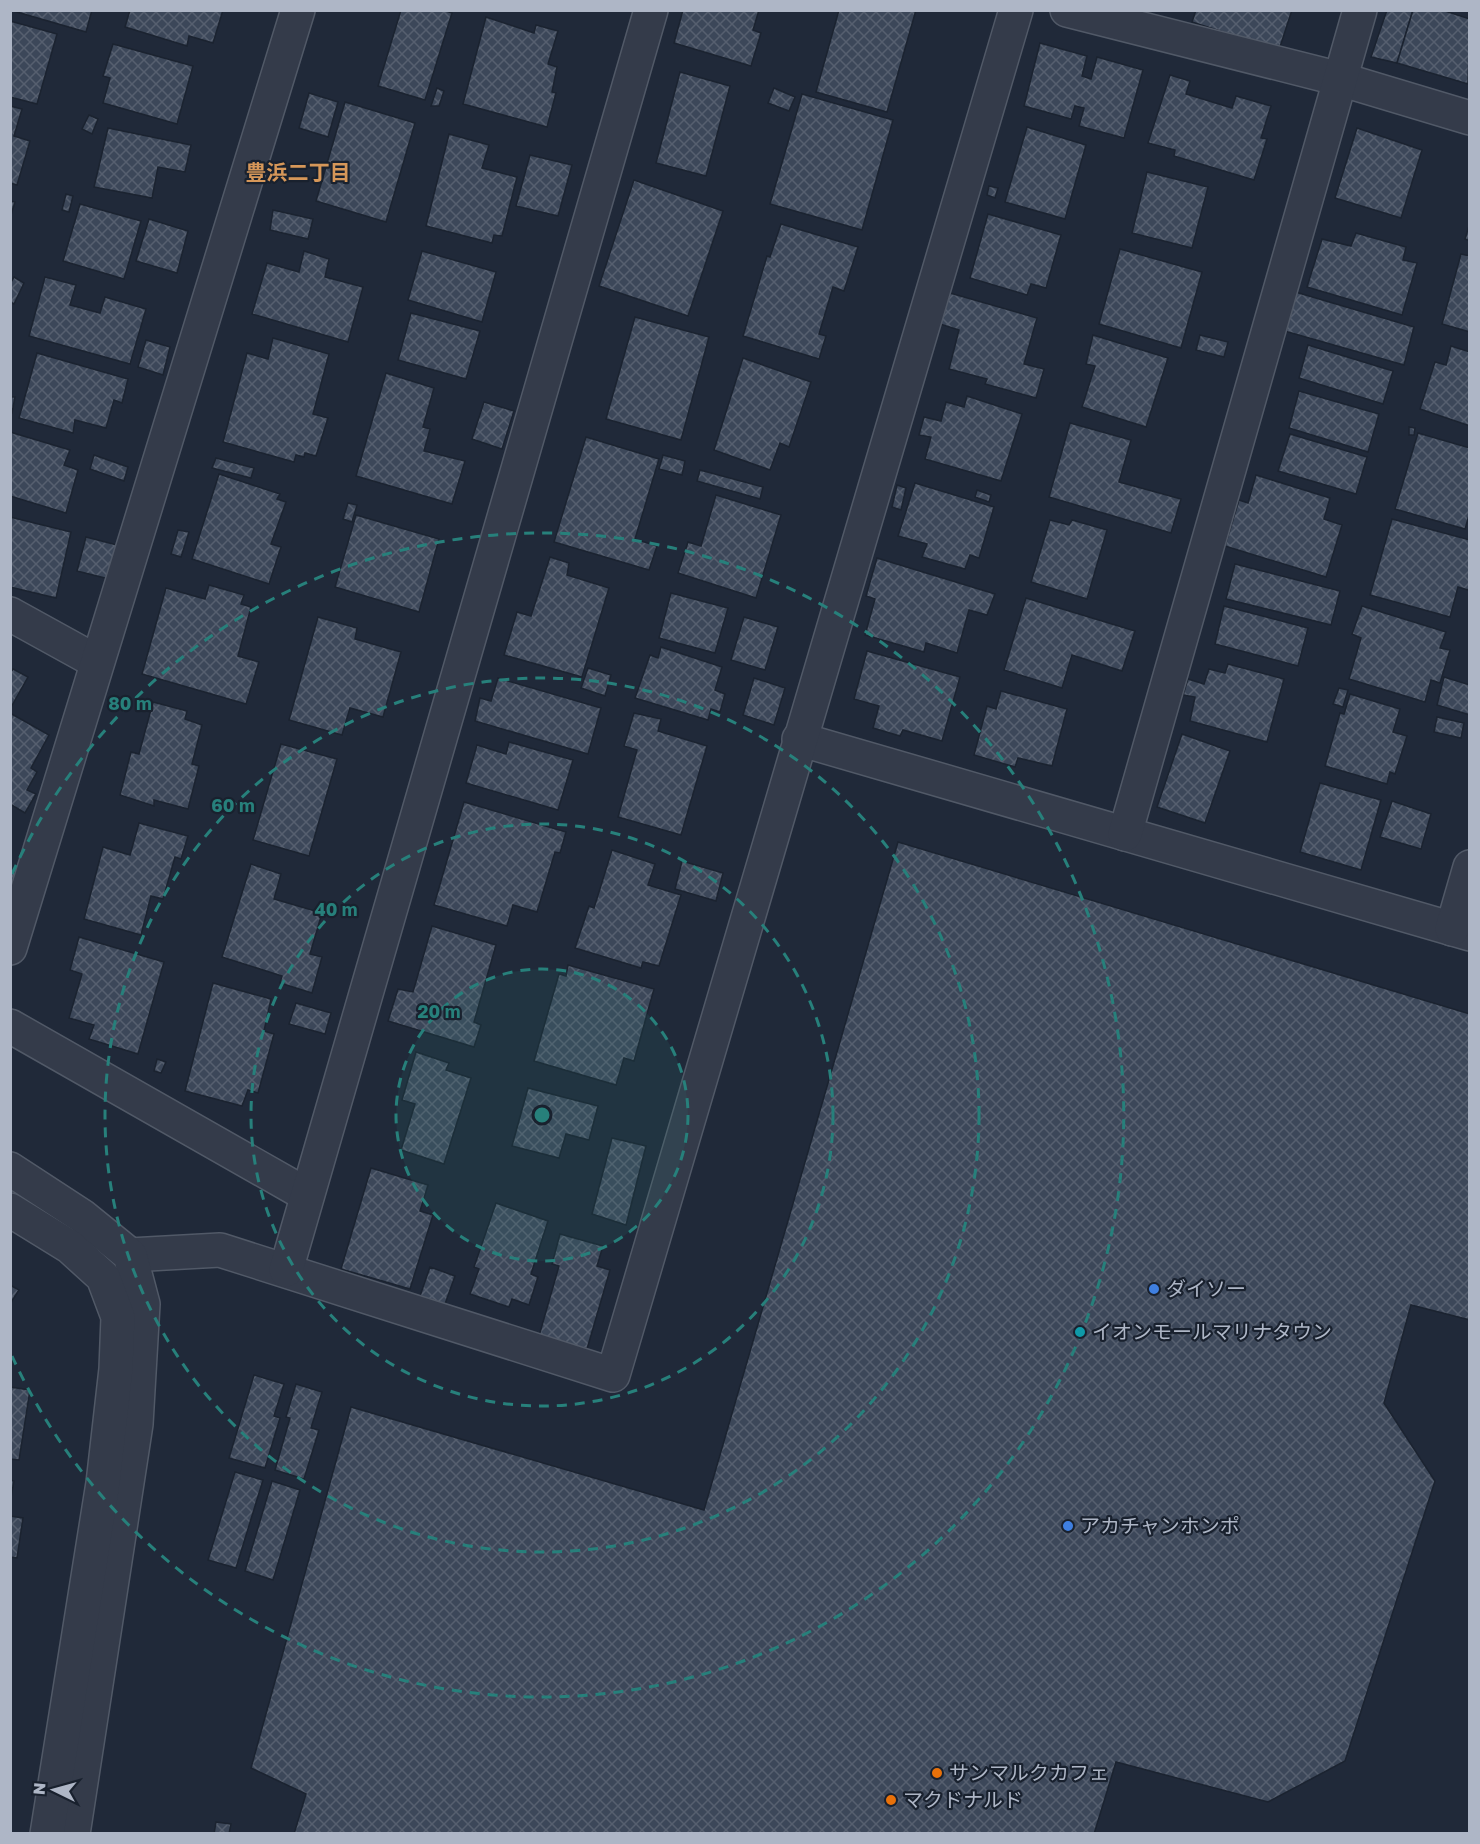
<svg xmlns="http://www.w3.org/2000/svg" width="1480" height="1844" viewBox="0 0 1480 1844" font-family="'Golos Text','Noto Sans JP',sans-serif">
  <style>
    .building { fill: url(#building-cross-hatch); stroke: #1b2330; stroke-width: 1.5 }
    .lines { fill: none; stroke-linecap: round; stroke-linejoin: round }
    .minor-casing { stroke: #515967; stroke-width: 36 }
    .tertiary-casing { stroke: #515967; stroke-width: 36 }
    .minor { stroke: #343b4a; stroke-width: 33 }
    .tertiary { stroke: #343b4a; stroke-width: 33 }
    .ring { fill: none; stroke: #27807b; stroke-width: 3; stroke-dasharray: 10 8 }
    .shop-dot { fill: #3f7fe0; stroke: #19212e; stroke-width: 2 }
    .culture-dot { fill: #0f9aa8; stroke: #19212e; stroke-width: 2 }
    .food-dot { fill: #e8710a; stroke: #19212e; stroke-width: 2 }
    .labels { text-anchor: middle; stroke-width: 4.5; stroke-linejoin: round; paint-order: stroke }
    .poi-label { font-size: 20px; fill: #aeb6c6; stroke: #19212e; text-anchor: start }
    .neighbourhood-label { font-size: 21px; font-weight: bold; fill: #d69759; stroke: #19212e }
    .centre { fill: #27807b; stroke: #19212e; stroke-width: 3 }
    .ring-label { font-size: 18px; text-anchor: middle; font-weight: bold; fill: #27807b; stroke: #19212e; stroke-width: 4.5; stroke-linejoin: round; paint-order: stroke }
  </style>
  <defs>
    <pattern id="building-cross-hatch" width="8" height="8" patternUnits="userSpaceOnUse" patternTransform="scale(1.5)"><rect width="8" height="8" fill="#3c4759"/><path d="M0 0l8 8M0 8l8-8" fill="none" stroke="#565f6f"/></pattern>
  </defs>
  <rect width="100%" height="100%" fill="#202939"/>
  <g class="building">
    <polygon points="10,10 92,10 86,32"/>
    <polygon points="130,10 223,10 213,43 189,36 187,46 125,27"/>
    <polygon points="401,10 443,10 452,13 425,100 378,86"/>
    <polygon points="683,10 759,10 753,30 761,33 751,66 674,43"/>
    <polygon points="839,10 916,10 887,112 816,92"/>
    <polygon points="1196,10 1292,10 1279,50 1192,22"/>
    <polygon points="1387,10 1413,10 1397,63 1371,57"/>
    <polygon points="1413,10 1442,10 1470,19 1468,84 1397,63"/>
    <polygon points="486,17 534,33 536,25 558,31 548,64 557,67 552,92 556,93 547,127 463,104"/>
    <polygon points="10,21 57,34 37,104 10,97"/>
    <polygon points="1040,43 1087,56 1082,76 1091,79 1097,57 1143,70 1124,138 1079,126 1084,108 1075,106 1071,119 1024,106"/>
    <polygon points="113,44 193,66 177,124 103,103 110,78 103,76"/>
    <polygon points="680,72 730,86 706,176 656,163"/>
    <polygon points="1170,75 1190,81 1186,94 1232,108 1236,96 1271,106 1261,138 1267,139 1254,180 1174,156 1175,150 1148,143"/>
    <polygon points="437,88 444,91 439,106 431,106"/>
    <polygon points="774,88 795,97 789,111 768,103"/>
    <polygon points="309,93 338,102 328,137 299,128"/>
    <polygon points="802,94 893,120 862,230 770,204"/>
    <polygon points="345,102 415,123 386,222 316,201"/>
    <polygon points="10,106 22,109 14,136 30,141 17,185 10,183"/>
    <polygon points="89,115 98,119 92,134 82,129"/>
    <polygon points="1027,127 1086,145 1065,219 1005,202"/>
    <polygon points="108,128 191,145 185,172 158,167 152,198 94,187"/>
    <polygon points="1357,128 1422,150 1401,218 1335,198"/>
    <polygon points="449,134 489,145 482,168 517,177 502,236 494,235 492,243 426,226"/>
    <polygon points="530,155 572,165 558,216 516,206"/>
    <polygon points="1147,172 1208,187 1192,248 1132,233"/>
    <polygon points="634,180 723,211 688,316 599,286"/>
    <polygon points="989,186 998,188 995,198 987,195"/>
    <polygon points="66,194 73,196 69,212 62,210"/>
    <polygon points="10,201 15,202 10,218"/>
    <polygon points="80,204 141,221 124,279 63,261"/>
    <polygon points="273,210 313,219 308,239 270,230"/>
    <polygon points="988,214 1061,235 1046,288 1031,284 1027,295 970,278"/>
    <polygon points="149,219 188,231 177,273 136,261"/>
    <polygon points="1470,223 1470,241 1465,239"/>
    <polygon points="781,224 858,247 844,291 833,287 819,334 826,336 819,359 743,336 767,256 770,257"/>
    <polygon points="1356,233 1406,247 1403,260 1417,263 1402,315 1307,287 1322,239 1351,246"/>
    <polygon points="1120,249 1202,272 1181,348 1099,324"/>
    <polygon points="304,251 329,259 325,277 363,287 348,342 252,314 267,263 299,272"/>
    <polygon points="422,251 496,272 482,322 408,300"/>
    <polygon points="1461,254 1470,256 1470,332 1442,324"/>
    <polygon points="14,277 24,283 14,304 10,302 10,284"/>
    <polygon points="45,277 76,285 70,305 100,313 105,297 146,309 130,364 29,336"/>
    <polygon points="1292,291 1414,327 1404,365 1281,330"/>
    <polygon points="950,293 1037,318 1024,364 1044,369 1036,398 985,384 987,379 949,369 959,330 940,324"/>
    <polygon points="411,313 480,331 466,379 398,360"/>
    <polygon points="635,317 709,337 681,440 606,419"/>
    <polygon points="1093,335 1168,358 1146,427 1082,407 1095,366 1086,364"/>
    <polygon points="1200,335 1228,342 1224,357 1196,350"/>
    <polygon points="273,338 329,354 313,414 328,418 316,456 305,453 304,457 296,455 294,462 223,442 247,353 268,359"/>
    <polygon points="146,340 170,347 163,375 138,367"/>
    <polygon points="1308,345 1393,371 1383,404 1299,378"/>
    <polygon points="1451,346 1470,352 1470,426 1420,409 1435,362 1446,365"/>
    <polygon points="37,353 128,379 122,403 114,400 106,428 75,420 73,433 19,418"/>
    <polygon points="743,358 811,382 789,447 780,443 770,470 714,450"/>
    <polygon points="386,373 434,388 423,427 430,429 424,451 465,461 452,504 356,476"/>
    <polygon points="1299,391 1379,414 1368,452 1289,428"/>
    <polygon points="967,396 1022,414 1001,481 925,459 931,437 919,435 924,417 941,421 946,402 964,407"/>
    <polygon points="10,397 15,397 12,413 10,413"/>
    <polygon points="484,402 514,411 502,449 472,439"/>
    <polygon points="1070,423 1131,440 1119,482 1181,499 1171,533 1049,497"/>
    <polygon points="1409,427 1415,428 1414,435 1409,435"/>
    <polygon points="10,432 70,450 64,465 78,470 66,513 10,496"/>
    <polygon points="1418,433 1470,448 1470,512 1465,529 1395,509"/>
    <polygon points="1290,434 1367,457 1356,494 1278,471"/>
    <polygon points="586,437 659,459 635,539 657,546 649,570 554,542"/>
    <polygon points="94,455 128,467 124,481 90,469"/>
    <polygon points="663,455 685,461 682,475 659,469"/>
    <polygon points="216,458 254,468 251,478 212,468"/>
    <polygon points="700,470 763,487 760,499 697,481"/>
    <polygon points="219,474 280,494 277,499 286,502 271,544 281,547 269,584 192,559"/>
    <polygon points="1256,475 1330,498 1324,519 1342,525 1326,577 1225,546 1239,500 1248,503"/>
    <polygon points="915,483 994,507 979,558 970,555 965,569 922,557 927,544 898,536"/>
    <polygon points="897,485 906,488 901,510 892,507"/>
    <polygon points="977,490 991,495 989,502 975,497"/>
    <polygon points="716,495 781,515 756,598 678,573 688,542 701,546"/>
    <polygon points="348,503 357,505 352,522 343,519"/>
    <polygon points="356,515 439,539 419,612 335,587"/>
    <polygon points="10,517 71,532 56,598 10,587"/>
    <polygon points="1392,519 1470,540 1470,585 1468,590 1458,587 1450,617 1370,595"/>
    <polygon points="1050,520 1069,525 1072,520 1107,530 1087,599 1031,582"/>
    <polygon points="178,530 189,532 181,557 171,554"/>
    <polygon points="86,537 117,545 109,579 77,571"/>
    <polygon points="550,557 569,563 567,575 609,588 582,677 504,655 517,612 531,616"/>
    <polygon points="877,558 995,594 987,615 969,610 957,653 926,643 924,652 865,635 875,599 866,596"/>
    <polygon points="1235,564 1340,591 1331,625 1226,599"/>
    <polygon points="209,585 244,595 241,604 251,607 238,656 259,662 246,704 142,674 166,588 205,599"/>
    <polygon points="671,593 728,608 715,653 659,638"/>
    <polygon points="1026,598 1135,631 1122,671 1072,655 1062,688 1004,670"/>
    <polygon points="1224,606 1308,628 1298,666 1215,644"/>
    <polygon points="1362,606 1446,632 1440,648 1450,650 1440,683 1431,680 1425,702 1349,679 1361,638 1352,634"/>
    <polygon points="318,617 357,628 355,639 401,652 383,717 350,708 342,735 289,720"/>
    <polygon points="744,617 778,627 765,670 731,660"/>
    <polygon points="661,647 722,667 715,690 725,694 720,712 711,709 708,720 635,698 650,655 658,658"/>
    <polygon points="867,651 960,677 942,741 903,730 900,736 873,728 879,706 854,699"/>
    <polygon points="1228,664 1284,679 1267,742 1190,721 1195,697 1183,695 1188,679 1204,684 1209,669 1225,673"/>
    <polygon points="588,668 611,675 605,696 581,688"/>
    <polygon points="13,669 28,677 10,709 10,673"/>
    <polygon points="1444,677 1470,685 1470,715 1437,705"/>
    <polygon points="498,678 601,708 588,754 475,721 480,698 491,701"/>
    <polygon points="754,678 785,688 774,725 743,715"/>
    <polygon points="1339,688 1348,690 1343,707 1333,704"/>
    <polygon points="1001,691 1067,709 1052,766 1018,758 1015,767 974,755 987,706 996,709"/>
    <polygon points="1350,694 1400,709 1393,732 1407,736 1395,774 1390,772 1387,784 1325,766 1340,713 1344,714"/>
    <polygon points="153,702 187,711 185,719 202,725 192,764 199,766 188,809 154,800 154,806 120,795 131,752 139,754"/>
    <polygon points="10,713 49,735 31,768 37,772 27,790 36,794 25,813 10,804"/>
    <polygon points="634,713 661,719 658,731 707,746 681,835 618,817 637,750 624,746"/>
    <polygon points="1437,717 1464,723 1461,738 1434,732"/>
    <polygon points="1182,734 1230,751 1205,823 1157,807"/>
    <polygon points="509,742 573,760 558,810 466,783 477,745 506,754"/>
    <polygon points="281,744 337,759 309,856 253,840"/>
    <polygon points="1320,783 1381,800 1361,870 1300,852"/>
    <polygon points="1392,801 1431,814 1421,849 1380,837"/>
    <polygon points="464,802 566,832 560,853 555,852 537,912 513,905 507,926 434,905"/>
    <polygon points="139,823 188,836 181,859 175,857 163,899 151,896 141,935 84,919 103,847 130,855"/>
    <polygon points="898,842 1470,1014 1470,1320 1411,1305 1384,1403 1435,1481 1345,1761 1268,1802 1116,1762 1094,1834 294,1834 306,1794 251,1768 351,1407 704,1510"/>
    <polygon points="612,850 655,864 648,885 681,895 659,966 643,962 641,968 575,948 589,906 594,908"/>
    <polygon points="682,861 723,873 716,901 675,889"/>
    <polygon points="251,864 281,874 274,899 322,913 310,954 322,957 312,993 280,983 282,976 222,957"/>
    <polygon points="10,870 19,875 10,888"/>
    <polygon points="432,926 496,945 474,1022 481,1025 474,1047 388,1021 398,989 413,992"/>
    <polygon points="79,937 164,962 138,1054 89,1039 94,1025 69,1018 82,974 70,970"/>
    <polygon points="568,965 654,989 634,1061 624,1058 616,1085 534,1061 559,974 566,976"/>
    <polygon points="213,983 271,999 264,1031 274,1034 258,1093 248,1090 242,1106 185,1091"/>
    <polygon points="296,1003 331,1013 325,1034 289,1024"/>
    <polygon points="416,1052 449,1063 446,1070 471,1078 444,1164 401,1150 415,1104 402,1100"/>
    <polygon points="157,1059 166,1062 161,1073 154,1071"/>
    <polygon points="528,1088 598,1106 589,1140 566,1134 559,1158 512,1146"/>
    <polygon points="612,1138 646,1146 626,1225 592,1214"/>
    <polygon points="371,1168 428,1185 420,1211 433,1215 410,1289 341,1269"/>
    <polygon points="496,1203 548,1221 531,1274 538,1277 529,1305 512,1299 509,1307 470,1294 479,1269 474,1267"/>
    <polygon points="560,1234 603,1246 597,1266 610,1270 587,1349 539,1336 559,1266 552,1264"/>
    <polygon points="430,1267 455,1276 445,1304 420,1296"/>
    <polygon points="10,1285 19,1290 10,1304"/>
    <polygon points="254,1375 284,1384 274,1416 280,1418 265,1468 229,1458"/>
    <polygon points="296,1384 322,1392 311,1428 319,1430 304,1479 275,1470 290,1418 286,1417"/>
    <polygon points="10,1387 30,1390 19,1460 10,1459"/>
    <polygon points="235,1472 263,1480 236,1568 208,1560"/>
    <polygon points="10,1480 14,1481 10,1502"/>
    <polygon points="272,1481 300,1490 273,1580 245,1571"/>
    <polygon points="10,1516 23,1518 17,1558 10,1557"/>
    <polygon points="216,1822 231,1824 229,1834 214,1834"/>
  </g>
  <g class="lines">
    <g class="minor-casing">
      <g id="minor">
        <polyline points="1067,10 1340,79 1470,118"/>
        <polyline points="10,614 97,662"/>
        <polyline points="799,739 1470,934"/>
        <polyline points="1125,834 1360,10"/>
        <polyline points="1452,929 1470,867"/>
        <polyline points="10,948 298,10"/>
        <polyline points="10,1026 307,1195"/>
        <polyline points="130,1255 220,1250 613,1375 1016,10"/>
        <polyline points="286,1270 651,10"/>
      </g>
    </g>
    <g class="tertiary-casing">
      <g id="tertiary">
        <polyline points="10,1169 82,1216 130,1255 143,1304 136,1424 73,1834"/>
        <polyline points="10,1210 70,1247 103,1277 118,1317 116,1369 103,1483 47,1834"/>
      </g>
    </g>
    <use href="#minor" class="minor"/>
    <use href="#tertiary" class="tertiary"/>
  </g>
  <circle cx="542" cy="1115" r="146" fill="#27807b" fill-opacity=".12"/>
  <g class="ring">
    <circle cx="542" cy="1115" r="146"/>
    <circle cx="542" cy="1115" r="291"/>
    <circle cx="542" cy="1115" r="437"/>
    <path d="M12 874A582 582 0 1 1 12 1356"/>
  </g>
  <g class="shop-dot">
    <circle cx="1154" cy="1289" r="6"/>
    <circle cx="1068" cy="1526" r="6"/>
  </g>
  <circle class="culture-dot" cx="1080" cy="1332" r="6"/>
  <g class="food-dot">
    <circle cx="937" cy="1773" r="6"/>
    <circle cx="891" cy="1800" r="6"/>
  </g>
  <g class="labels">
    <g class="poi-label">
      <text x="1166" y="1296">ダイソー</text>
      <text x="1092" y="1339">イオンモールマリナタウン</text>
      <text x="1080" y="1533">アカチャンホンポ</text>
      <text x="949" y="1780">サンマルクカフェ</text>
      <text x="903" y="1807">マクドナルド</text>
    </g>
    <g class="neighbourhood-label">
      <text x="298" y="180">豊浜二丁目</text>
    </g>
  </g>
  <circle cx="542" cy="1115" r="9" class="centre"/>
  <g class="ring-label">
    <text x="130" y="710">80 m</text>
    <text x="233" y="812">60 m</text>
    <text x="336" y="916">40 m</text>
    <text x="439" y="1018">20 m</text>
  </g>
  <rect width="1480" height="1844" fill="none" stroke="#aeb6c6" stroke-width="24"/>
  <g transform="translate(54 1790) rotate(275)" stroke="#19212e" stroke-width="4.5" paint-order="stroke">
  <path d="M0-4.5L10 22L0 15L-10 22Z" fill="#aeb6c6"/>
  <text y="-9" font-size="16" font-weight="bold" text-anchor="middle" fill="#aeb6c6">N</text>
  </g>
</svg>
